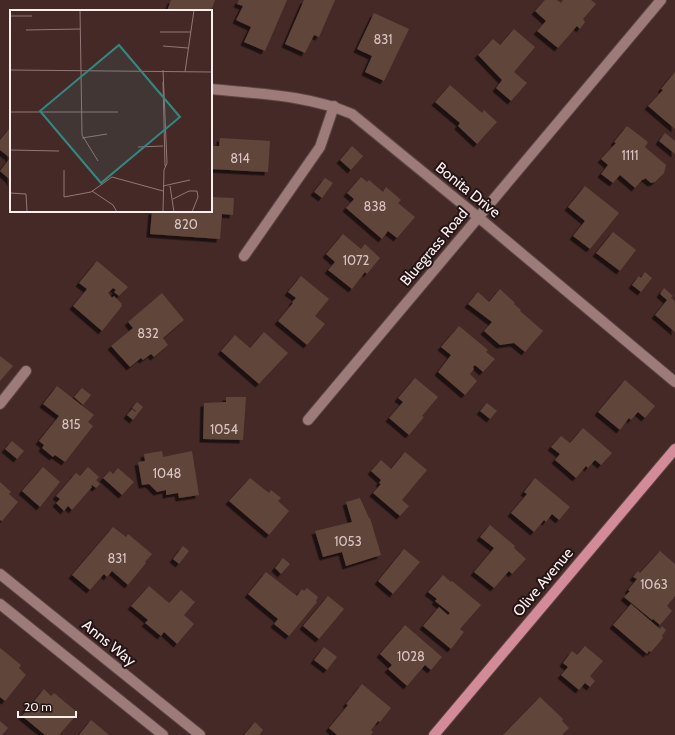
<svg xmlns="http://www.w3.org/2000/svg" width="675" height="735" viewBox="0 0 675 735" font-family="Cabin,sans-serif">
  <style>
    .building { fill: #61453b; filter: url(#shadow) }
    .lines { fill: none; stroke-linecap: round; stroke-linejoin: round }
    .minor-casing { stroke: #5d4645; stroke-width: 12 }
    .major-casing { stroke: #5d4645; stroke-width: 12 }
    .minor { stroke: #9d7b79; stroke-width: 10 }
    .major { stroke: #d48b99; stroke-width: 10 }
    .labels { text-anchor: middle; stroke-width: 4; stroke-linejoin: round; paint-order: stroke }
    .number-label { font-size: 13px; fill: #d8c4c1 }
    .street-label { font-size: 15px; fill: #ffefee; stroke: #221515 }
    .inset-road { fill: none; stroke: #8f7877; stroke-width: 1 }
    .view { fill: #338881; fill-opacity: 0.15; stroke: #338881; stroke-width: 2 }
    .inset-edge { fill: none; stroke: #ffefee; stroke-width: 2 }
  </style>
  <defs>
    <filter id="shadow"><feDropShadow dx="-3.5" dy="3.5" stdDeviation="0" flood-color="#0009"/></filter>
  </defs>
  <rect width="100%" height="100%" fill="#452927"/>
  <g class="building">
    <polygon points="171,0 215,0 211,11 167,11"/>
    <polygon points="239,0 287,0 265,51 244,42 251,27 236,20 243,6 237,4"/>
    <polygon points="304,0 335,0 319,37 314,35 305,53 285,44"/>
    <polygon points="545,0 557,0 561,3 563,0 591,0 596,4 583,19 585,22 580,29 577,26 558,48 537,31 546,21 535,11"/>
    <polygon points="374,13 409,29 384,81 365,72 372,56 357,49"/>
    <polygon points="514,29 535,47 514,72 527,83 511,101 496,88 502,80 478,55 493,39 500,45"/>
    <polygon points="675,72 675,129 648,106 663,90 661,89"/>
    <polygon points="450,85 482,113 484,110 497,122 477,144 458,126 460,123 435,102"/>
    <polygon points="627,126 648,142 645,147 666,165 664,173 655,182 651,183 645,178 644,180 643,179 635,188 620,175 613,183 601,174 608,165 601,159 616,143 614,142"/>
    <polygon points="11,127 11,183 9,179 0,171 10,158 0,150 0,140"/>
    <polygon points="665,133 675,141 675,154 659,141"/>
    <polygon points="220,138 270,141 268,172 211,169 211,146 219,146"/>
    <polygon points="352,146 363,156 351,170 340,160"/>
    <polygon points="361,177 367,182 369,180 383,192 386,187 401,200 398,203 415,217 397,238 388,231 382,239 346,208 354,199 347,193"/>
    <polygon points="325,178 333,183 322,198 314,192"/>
    <polygon points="585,186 619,213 590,249 573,236 585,221 568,207"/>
    <polygon points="211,197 234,198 233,215 222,214 220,239 150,234 152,211 207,212 207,211 211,211"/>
    <polygon points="613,232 636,250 620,271 596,253"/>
    <polygon points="343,234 361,249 365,244 380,258 367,274 365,272 352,289 328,270 335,262 326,254"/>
    <polygon points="97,261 128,287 119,296 114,292 116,290 113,288 108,293 112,298 114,296 122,304 121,305 122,306 102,331 73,306 87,289 79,283"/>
    <polygon points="645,272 652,278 641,292 632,285 639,276 641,278"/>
    <polygon points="301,276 329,299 315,316 325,324 307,345 278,321 293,303 292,302 296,298 288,292"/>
    <polygon points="664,288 673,296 671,298 675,301 675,332 655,315 667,300 660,294"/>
    <polygon points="500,289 515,303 514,304 521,310 520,311 543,331 525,352 514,343 500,345 484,331 492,322 468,304 478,292 489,302"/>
    <polygon points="162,293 184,320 163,338 168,345 154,357 151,354 143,360 141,358 130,367 111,346 133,328 128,322"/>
    <polygon points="459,326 488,350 486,352 495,359 483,372 475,365 473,367 474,369 470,374 477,381 465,395 438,372 451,355 441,347"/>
    <polygon points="264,332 288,353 259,384 221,351 235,335 250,348"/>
    <polygon points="0,356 13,366 0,381"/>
    <polygon points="415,378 438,397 422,416 424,417 409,435 389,418 403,402 398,398"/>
    <polygon points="625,380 655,406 645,418 638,412 631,420 629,418 620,430 598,412"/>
    <polygon points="57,386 94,415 88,422 93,426 65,462 55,455 53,457 42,448 44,445 39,441 59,416 43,404"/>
    <polygon points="82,388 91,395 83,405 74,397"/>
    <polygon points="226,397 246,397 243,440 203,439 204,403 226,402"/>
    <polygon points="137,402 143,407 133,420 127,415 132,409 136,412 136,411 132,408"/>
    <polygon points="487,403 497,411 490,419 480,411"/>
    <polygon points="583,428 612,453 601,465 595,460 588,468 586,466 576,478 555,460 560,454 551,447 561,436 570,443"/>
    <polygon points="12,441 24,451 17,459 5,449"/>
    <polygon points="162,451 163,457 192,451 199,495 179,498 178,493 166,495 166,490 157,492 149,484 142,485 138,462 145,461 144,454"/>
    <polygon points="405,452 427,470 402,500 409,506 400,516 373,493 381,484 379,483 381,480 371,471 381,460 391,469"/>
    <polygon points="43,467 60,482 40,507 22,491"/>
    <polygon points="88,467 99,477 96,480 100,484 96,488 92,485 91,486 92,487 72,510 68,506 64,511 56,503 60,499 56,496 76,473 80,476"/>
    <polygon points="118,468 134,482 122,495 103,478 110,471 113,474"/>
    <polygon points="250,478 269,493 271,490 281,498 278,501 289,511 269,535 229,501"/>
    <polygon points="535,478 570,507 559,520 552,514 546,522 544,520 534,532 511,513 527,494 524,492"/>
    <polygon points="0,482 11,492 9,494 18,502 2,521 0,520"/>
    <polygon points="360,498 369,518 370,518 381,555 346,566 342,552 323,557 315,531 352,522 346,502"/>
    <polygon points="490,525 515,546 514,548 526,559 512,574 509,571 494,588 474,572 494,548 480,537"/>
    <polygon points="113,527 126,537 128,534 152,554 145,562 146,563 128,585 112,571 107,577 104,574 90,590 72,575"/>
    <polygon points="183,546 189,551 179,564 173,559"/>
    <polygon points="404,549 420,562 393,594 378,581"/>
    <polygon points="660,551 675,564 675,596 667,606 672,611 660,625 653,619 652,620 624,597 630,591 628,590 637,579 633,577 638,571 640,573"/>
    <polygon points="283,558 290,564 281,574 275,568"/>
    <polygon points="266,572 297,596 302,589 304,591 307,588 318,597 316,601 317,602 289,636 274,624 278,619 248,594"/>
    <polygon points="443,575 451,582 452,581 481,605 460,629 464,632 451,649 423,626 439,607 448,615 450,613 435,601 437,599 428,592"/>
    <polygon points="149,586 169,603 181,590 195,602 184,615 194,624 177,644 164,632 161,636 145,623 148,620 131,606"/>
    <polygon points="328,596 344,609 319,639 303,626"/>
    <polygon points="631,604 660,629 662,626 666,630 662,636 663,638 651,652 649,651 647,654 613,625"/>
    <polygon points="405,625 442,657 431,670 425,665 407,686 388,669 392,665 380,654"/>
    <polygon points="585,646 603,661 590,676 595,681 590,687 585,683 579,690 561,675 568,667 563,663 572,651 577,655"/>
    <polygon points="324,647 337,657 327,670 314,660"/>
    <polygon points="0,648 21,665 19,668 26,675 5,701 0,697"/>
    <polygon points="362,684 391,708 380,722 378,721 371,730 373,732 371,735 337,735 329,728 348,705 346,704"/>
    <polygon points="44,689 51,696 54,693 78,713 59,735 45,735 22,716"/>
    <polygon points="540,697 563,719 562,721 569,728 562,735 503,735"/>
    <polygon points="91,720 109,735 79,735"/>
    <polygon points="0,721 8,728 2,735 0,735"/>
    <polygon points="255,722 263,730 259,735 244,735"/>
  </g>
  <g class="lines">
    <g class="minor-casing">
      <g id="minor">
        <path d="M211 89C258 94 308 95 352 114L478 217 675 382"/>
        <polyline points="244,256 320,147 334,106"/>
        <polyline points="0,404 26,371"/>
        <polyline points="308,420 661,0"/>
        <polyline points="0,574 200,735"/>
        <polyline points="0,604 163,735"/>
      </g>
    </g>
    <g class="major-casing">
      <polyline id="major" points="434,735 675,449"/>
    </g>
    <use href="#minor" class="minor"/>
    <use href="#major" class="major"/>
  </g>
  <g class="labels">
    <g class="number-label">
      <text x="383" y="44">831</text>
      <text x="630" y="160">1111</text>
      <text x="240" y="163">814</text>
      <text x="375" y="211">838</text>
      <text x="186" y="229">820</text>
      <text x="356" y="265">1072</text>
      <text x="148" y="338">832</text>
      <text x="71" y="429">815</text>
      <text x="224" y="434">1054</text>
      <text x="167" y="478">1048</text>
      <text x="348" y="546">1053</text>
      <text x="117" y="563">831</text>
      <text x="654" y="589">1063</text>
      <text x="411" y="661">1028</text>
    </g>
    <g class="street-label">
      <text transform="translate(468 190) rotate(39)" y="5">Bonita Drive</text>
      <text transform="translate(434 247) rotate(-50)" y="5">Bluegrass Road</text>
      <text transform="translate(543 582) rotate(-50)" y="5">Olive Avenue</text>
      <text transform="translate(109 643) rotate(39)" y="5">Anns Way</text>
    </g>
  </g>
  <g transform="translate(10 10)">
    <rect width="202" height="202" fill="#452927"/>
    <path class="inset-road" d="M70 0 72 125 88 151M0 6H22M16 20 70 19M150 22H181M153 36 178 38M0 60 202 62M153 60 157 153 154 160 153 202M175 62 184 0M153 72 155 156M0 102H108M72 128 97 124M128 137 153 136M0 140 49 141M54 160V187L81 182 102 167 153 181M153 176 180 170M160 176 164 202M82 181 103 195 107 202M0 183 16 184 17 202M163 189 179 181H187L188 187 182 202"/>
    <path class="view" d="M109 35 170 107 91 173 30 101Z"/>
    <rect width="202" height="202" class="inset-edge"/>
  </g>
  <path d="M18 711v6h58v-6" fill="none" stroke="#ffefee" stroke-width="2"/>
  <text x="24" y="711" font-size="12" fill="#ffefee" stroke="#221515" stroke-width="3" paint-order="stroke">20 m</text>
</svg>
